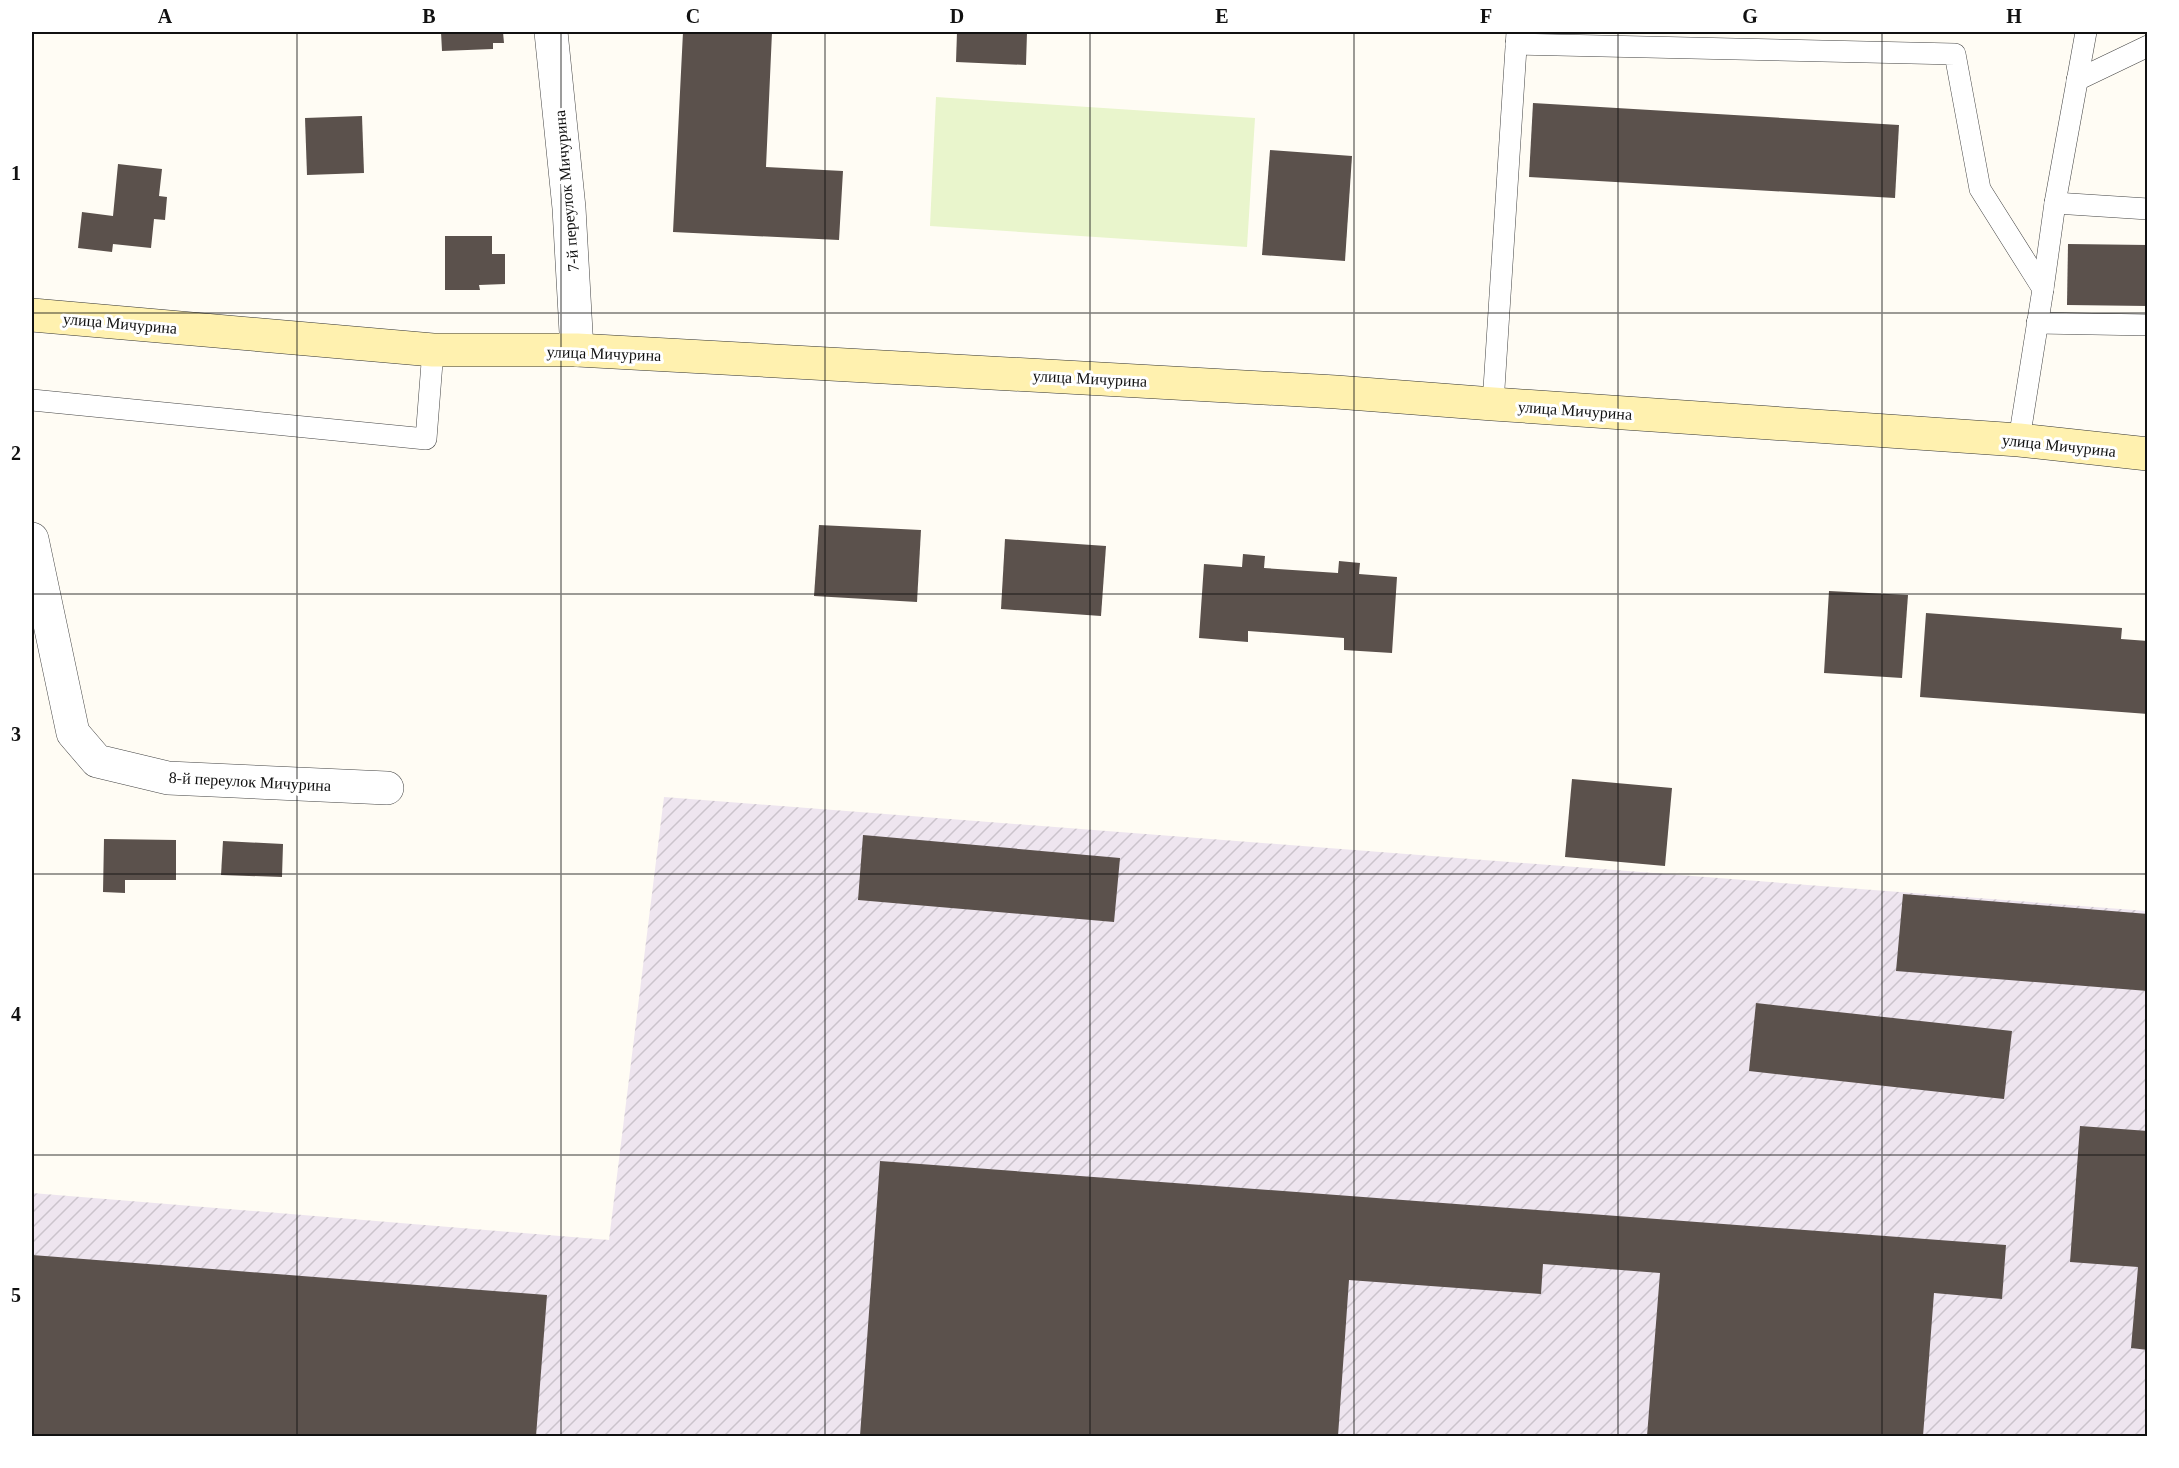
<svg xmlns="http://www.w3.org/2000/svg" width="2179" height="1468" viewBox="0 0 2179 1468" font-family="Georgia,serif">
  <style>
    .industrial { fill: url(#industrial-furrows) }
    .pitch { fill: #e9f5cc }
    .building { fill: #5b514c }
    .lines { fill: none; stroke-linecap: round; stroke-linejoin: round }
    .service-casing { stroke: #444; stroke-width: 22 }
    .minor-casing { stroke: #444; stroke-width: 34 }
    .secondary-casing { stroke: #333; stroke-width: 34 }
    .service { stroke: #fff; stroke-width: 21 }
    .minor { stroke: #fff; stroke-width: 33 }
    .secondary { stroke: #fff1af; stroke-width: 33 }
    .grid { fill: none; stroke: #111; stroke-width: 1.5; stroke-opacity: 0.55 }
    .labels { text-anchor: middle; stroke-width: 6; stroke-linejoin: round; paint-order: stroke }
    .street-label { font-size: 16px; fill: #111; stroke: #fff }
    .neatline { fill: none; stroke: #111; stroke-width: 2 }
    .grid-label { font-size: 20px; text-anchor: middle; font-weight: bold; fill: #111 }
  </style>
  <defs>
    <pattern id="industrial-furrows" width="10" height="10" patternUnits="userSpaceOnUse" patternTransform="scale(1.5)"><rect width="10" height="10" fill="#eee5ef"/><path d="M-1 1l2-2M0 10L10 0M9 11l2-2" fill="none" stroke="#cbc3cc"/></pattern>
  </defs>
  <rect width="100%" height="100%" fill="#fffcf4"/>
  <polygon class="industrial" points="664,797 2147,911 2147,1436 32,1436 32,1193 609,1240"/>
  <polygon class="pitch" points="936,97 1255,118 1247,247 930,226"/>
  <g class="building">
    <polygon points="441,32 503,32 504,43 493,43 493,49 442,51"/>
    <polygon points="683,32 772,32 766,167 843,171 839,240 673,232"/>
    <polygon points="957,32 1027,32 1026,65 956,62"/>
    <polygon points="1533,103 1899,125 1895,198 1529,177"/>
    <polygon points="362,116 364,173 307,175 305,118"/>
    <polygon points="1270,150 1352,156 1345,261 1262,255"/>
    <polygon points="118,164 162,169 159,196 167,197 165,220 154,219 151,248 113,244 112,252 78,248 82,212 113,216"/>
    <polygon points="445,236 492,236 492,254 505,254 505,284 479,285 480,290 445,290"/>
    <polygon points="2068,244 2148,245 2148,306 2067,305"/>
    <polygon points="819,525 921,530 917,602 814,596"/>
    <polygon points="1005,539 1106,546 1101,616 1001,609"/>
    <polygon points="1243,554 1265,556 1264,568 1338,573 1339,561 1360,563 1359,574 1397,577 1392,653 1344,650 1344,638 1248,631 1248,642 1199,638 1204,564 1242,567"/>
    <polygon points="1829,591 1908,595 1902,678 1824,673"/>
    <polygon points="1926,613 2122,628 2121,639 2148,641 2148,714 1920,697"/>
    <polygon points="1572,779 1672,788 1665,866 1565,857"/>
    <polygon points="863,835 1120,858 1114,922 858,900"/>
    <polygon points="104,839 176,840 176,880 125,880 125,893 103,892"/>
    <polygon points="223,841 283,844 282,877 221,875"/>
    <polygon points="1903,894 2148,914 2148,991 1896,971"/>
    <polygon points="1756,1003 2012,1031 2004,1099 1749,1071"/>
    <polygon points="2080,1126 2148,1131 2148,1350 2131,1348 2138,1267 2070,1262"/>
    <polygon points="880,1161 2006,1245 2002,1299 1934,1293 1923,1436 1647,1436 1660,1273 1543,1264 1541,1294 1349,1280 1338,1436 860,1436"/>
    <polygon points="32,1255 547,1295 536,1436 32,1436"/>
  </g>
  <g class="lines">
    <g class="service-casing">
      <g id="service">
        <polyline points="1516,44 1955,54 1980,189 2043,289 2019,440"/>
        <polyline points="2077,80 2148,46"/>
        <polyline points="2055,203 2148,209"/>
        <polyline points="2043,289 2055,203 2086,32"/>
        <polyline points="2037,323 2148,325"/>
        <polyline points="32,400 426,439 433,350"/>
        <polyline points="1493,404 1517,32"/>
      </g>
    </g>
    <g class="minor-casing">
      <g id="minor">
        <polyline points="551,32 569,208 577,350"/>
        <polyline points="32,539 73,733 97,761 168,778 387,788"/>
      </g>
    </g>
    <g class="secondary-casing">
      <polyline id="secondary" points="32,315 433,350 577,350 1336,392 1493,404 2019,440 2148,454"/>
    </g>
    <use href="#service" class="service"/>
    <use href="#minor" class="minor"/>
    <use href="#secondary" class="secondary"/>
  </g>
  <path class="grid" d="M297 32V1436M561 32V1436M825 32V1436M1090 32V1436M1354 32V1436M1618 32V1436M1882 32V1436M32 313H2148M32 594H2148M32 874H2148M32 1155H2148"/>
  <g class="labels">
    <g class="street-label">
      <text transform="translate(566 191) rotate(-95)" y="6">7-й переулок Мичурина</text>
      <text transform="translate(120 323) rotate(5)" y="6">улица Мичурина</text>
      <text transform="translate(604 353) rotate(2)" y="6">улица Мичурина</text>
      <text transform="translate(1090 378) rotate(3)" y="6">улица Мичурина</text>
      <text transform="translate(1575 410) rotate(4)" y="6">улица Мичурина</text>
      <text transform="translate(2059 445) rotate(6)" y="6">улица Мичурина</text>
      <text transform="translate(250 781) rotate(3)" y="6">8-й переулок Мичурина</text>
    </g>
  </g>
  <rect width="2179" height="1468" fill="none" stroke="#ffffff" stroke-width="66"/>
  <rect x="33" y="33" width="2113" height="1402" class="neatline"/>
  <g class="grid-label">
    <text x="165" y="23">A</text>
    <text x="429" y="23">B</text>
    <text x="693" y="23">C</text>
    <text x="957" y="23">D</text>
    <text x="1222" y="23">E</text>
    <text x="1486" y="23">F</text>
    <text x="1750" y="23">G</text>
    <text x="2014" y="23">H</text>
    <text x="16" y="180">1</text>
    <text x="16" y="460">2</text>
    <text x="16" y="741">3</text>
    <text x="16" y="1021">4</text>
    <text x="16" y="1302">5</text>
  </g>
</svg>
